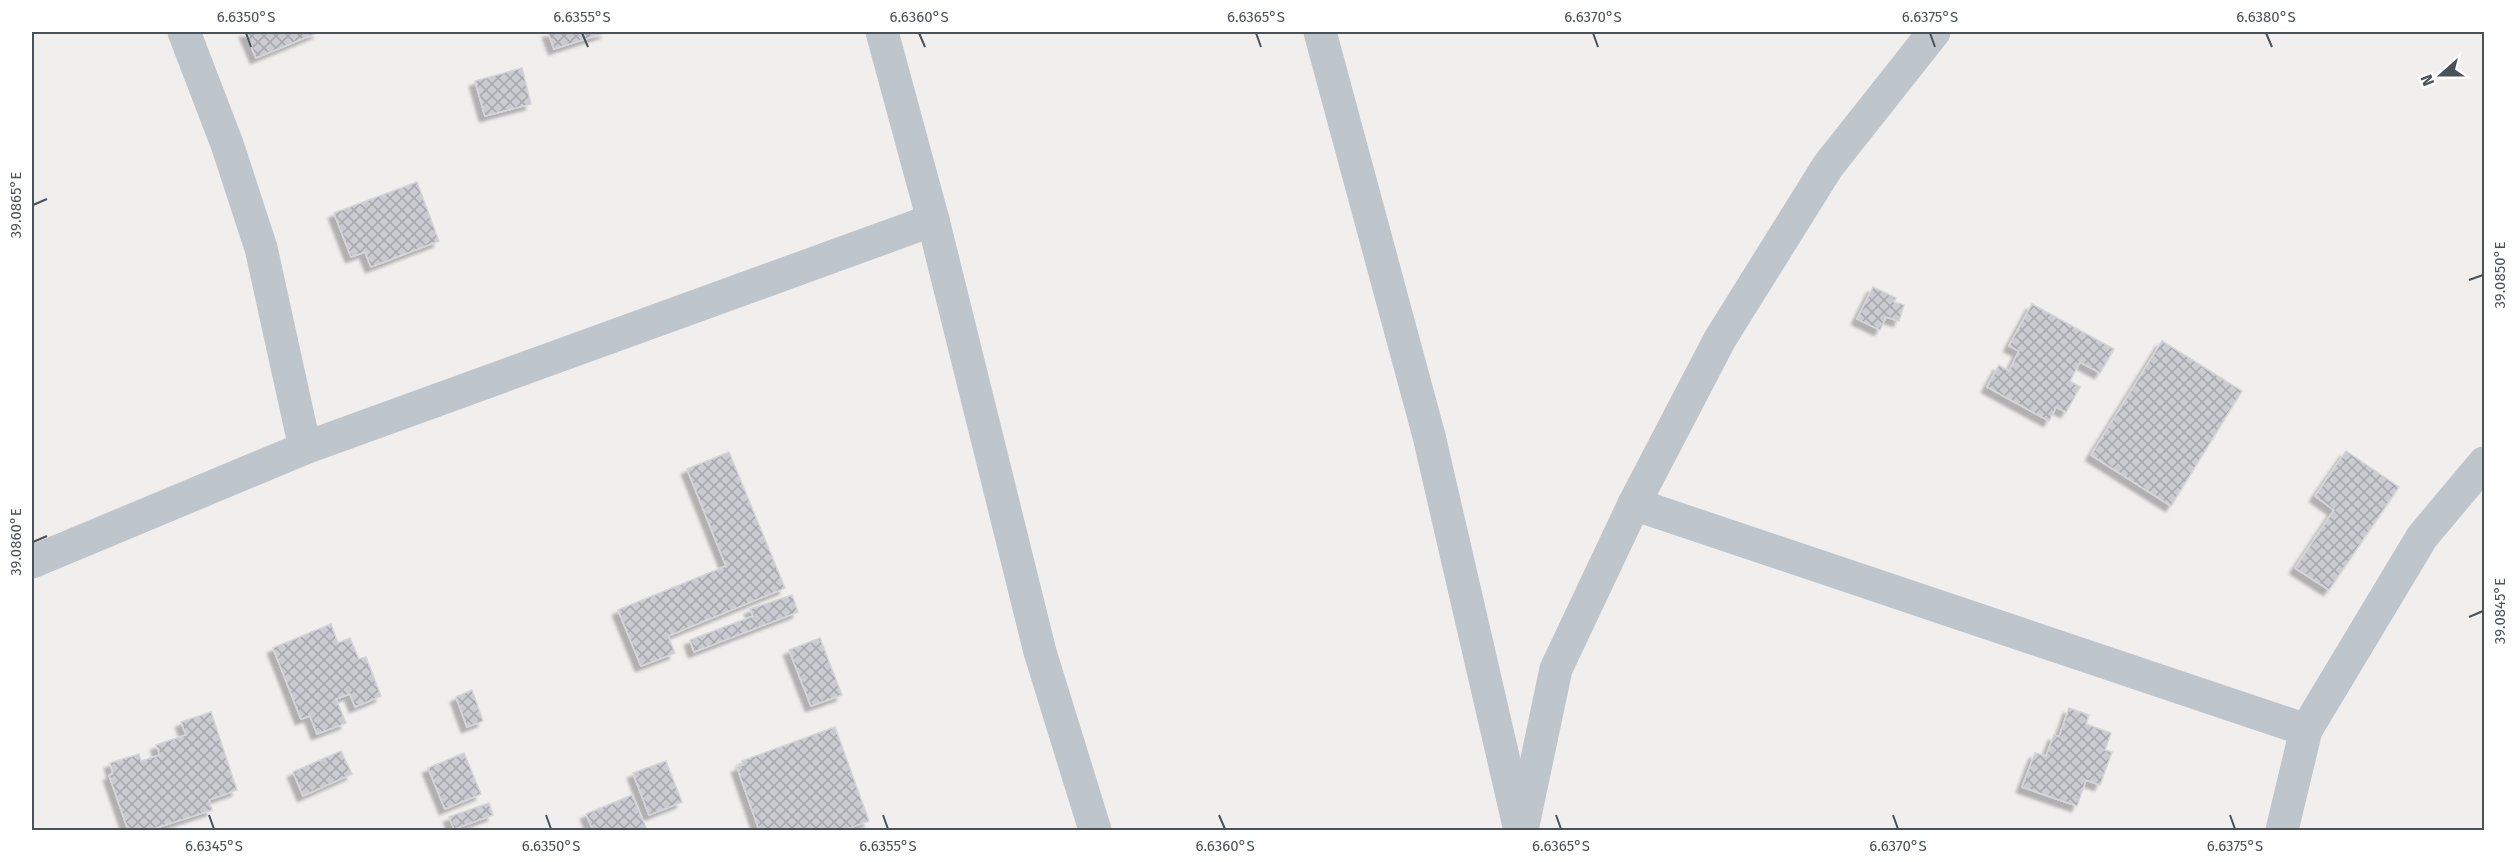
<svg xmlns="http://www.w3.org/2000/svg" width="2516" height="862" viewBox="0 0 2516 862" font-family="'Fira Sans',sans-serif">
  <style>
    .building { fill: url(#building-cross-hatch); stroke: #d3d5d9; stroke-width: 1.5; filter: url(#shadow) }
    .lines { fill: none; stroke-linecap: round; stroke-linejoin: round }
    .street { stroke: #bec5cb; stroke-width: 33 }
    .ticks { fill: none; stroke: #495159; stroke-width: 2 }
    .neatline { fill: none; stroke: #495159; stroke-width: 2 }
    .ticks-label { font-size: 15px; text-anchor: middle; fill: #495159 }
  </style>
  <defs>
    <pattern id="building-cross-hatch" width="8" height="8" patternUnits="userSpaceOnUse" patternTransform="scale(1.5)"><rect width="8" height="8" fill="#c9cbd0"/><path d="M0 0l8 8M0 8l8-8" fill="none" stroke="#a5a7ac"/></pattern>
    <filter id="shadow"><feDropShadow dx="-5.5" dy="5.5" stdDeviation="1.5" flood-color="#0004"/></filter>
  </defs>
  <rect width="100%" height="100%" fill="#f1eeee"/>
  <g class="building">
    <polygon points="245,32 319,32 256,58"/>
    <polygon points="548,32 607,32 554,49"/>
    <polygon points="522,68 531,104 485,116 475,81"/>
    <polygon points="417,182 439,241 371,267 365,252 351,257 334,213"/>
    <polygon points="1873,287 1896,298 1894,302 1904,305 1899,321 1886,317 1880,330 1857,319"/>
    <polygon points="2032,304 2114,349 2100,373 2080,362 2070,381 2080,387 2066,412 2056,407 2049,421 1987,387 1999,365 2009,371 2019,351 2009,346"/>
    <polygon points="2162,341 2242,391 2171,506 2091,455"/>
    <polygon points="2346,451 2399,487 2329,590 2295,568 2334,510 2315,496"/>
    <polygon points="729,452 785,588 668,636 675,653 641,666 618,610 726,566 687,469"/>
    <polygon points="792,595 798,612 694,652 690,640 753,616 750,609"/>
    <polygon points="331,624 338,643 350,638 359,659 366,657 381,696 355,707 350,694 336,699 346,723 317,734 310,716 301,719 273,648"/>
    <polygon points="820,638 842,695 811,706 789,650"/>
    <polygon points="472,690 483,721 467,727 456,697"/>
    <polygon points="2069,708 2089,715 2086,724 2111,733 2105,750 2112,752 2100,785 2086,780 2077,806 2022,787 2035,753 2046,756 2054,735 2059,737"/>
    <polygon points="211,712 237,790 209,800 212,810 150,830 128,830 109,775 113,774 110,763 139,754 141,761 160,755 156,745 186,735 181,722"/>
    <polygon points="835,727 869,821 847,829 847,830 759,830 737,767 743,765 742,761"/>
    <polygon points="341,751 352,774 303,796 293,772"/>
    <polygon points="464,753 481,794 445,809 428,768"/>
    <polygon points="666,761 682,802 649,815 633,773"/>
    <polygon points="632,795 647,830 593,830 586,814"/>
    <polygon points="489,803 493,815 454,829 449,817"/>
  </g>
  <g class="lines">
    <g class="street">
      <polyline points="184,32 227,144 261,248 305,448"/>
      <polyline points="882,32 933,220 1040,652 1095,830"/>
      <polyline points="1320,32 1429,436 1519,826"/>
      <polyline points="1634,504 2306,730"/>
      <polyline points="32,562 305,448 933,220"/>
      <polyline points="1522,830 1556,669 1634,504 1720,339 1828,166 1934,32"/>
      <polyline points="2282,830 2306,730 2422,537 2484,463"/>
    </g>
  </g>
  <path class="ticks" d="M246 33 251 47M582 33 588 47M919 33 925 47M1256 33 1261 47M1593 33 1598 47M1930 33 1935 47M2266 33 2272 47M33 205 47 199M2469 280 2483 275M33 542 47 536M2469 617 2483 611M209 815 214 829M546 815 551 829M883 815 888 829M1219 815 1225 829M1556 815 1561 829M1893 815 1898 829M2230 815 2235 829"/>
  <rect width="2516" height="862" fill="none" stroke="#ffffff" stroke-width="66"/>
  <g transform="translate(2441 75) rotate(249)" stroke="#ffffff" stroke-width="4.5" paint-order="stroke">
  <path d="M0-4.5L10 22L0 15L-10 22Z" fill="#495159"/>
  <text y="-9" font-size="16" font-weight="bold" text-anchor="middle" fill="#495159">N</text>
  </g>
  <rect x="33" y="33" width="2450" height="796" class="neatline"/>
  <g class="ticks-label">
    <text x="246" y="22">6.6350°S</text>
    <text x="582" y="22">6.6355°S</text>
    <text x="919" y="22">6.6360°S</text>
    <text x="1256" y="22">6.6365°S</text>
    <text x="1593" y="22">6.6370°S</text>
    <text x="1930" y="22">6.6375°S</text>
    <text x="2266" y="22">6.6380°S</text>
    <text transform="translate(16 205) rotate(-90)" y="5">39.0865°E</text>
    <text transform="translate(2500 275) rotate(-90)" y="5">39.0850°E</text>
    <text transform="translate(16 542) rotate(-90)" y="5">39.0860°E</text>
    <text transform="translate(2500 611) rotate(-90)" y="5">39.0845°E</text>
    <text x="214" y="851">6.6345°S</text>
    <text x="551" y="851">6.6350°S</text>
    <text x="888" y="851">6.6355°S</text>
    <text x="1225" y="851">6.6360°S</text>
    <text x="1561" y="851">6.6365°S</text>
    <text x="1898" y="851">6.6370°S</text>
    <text x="2235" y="851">6.6375°S</text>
  </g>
</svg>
